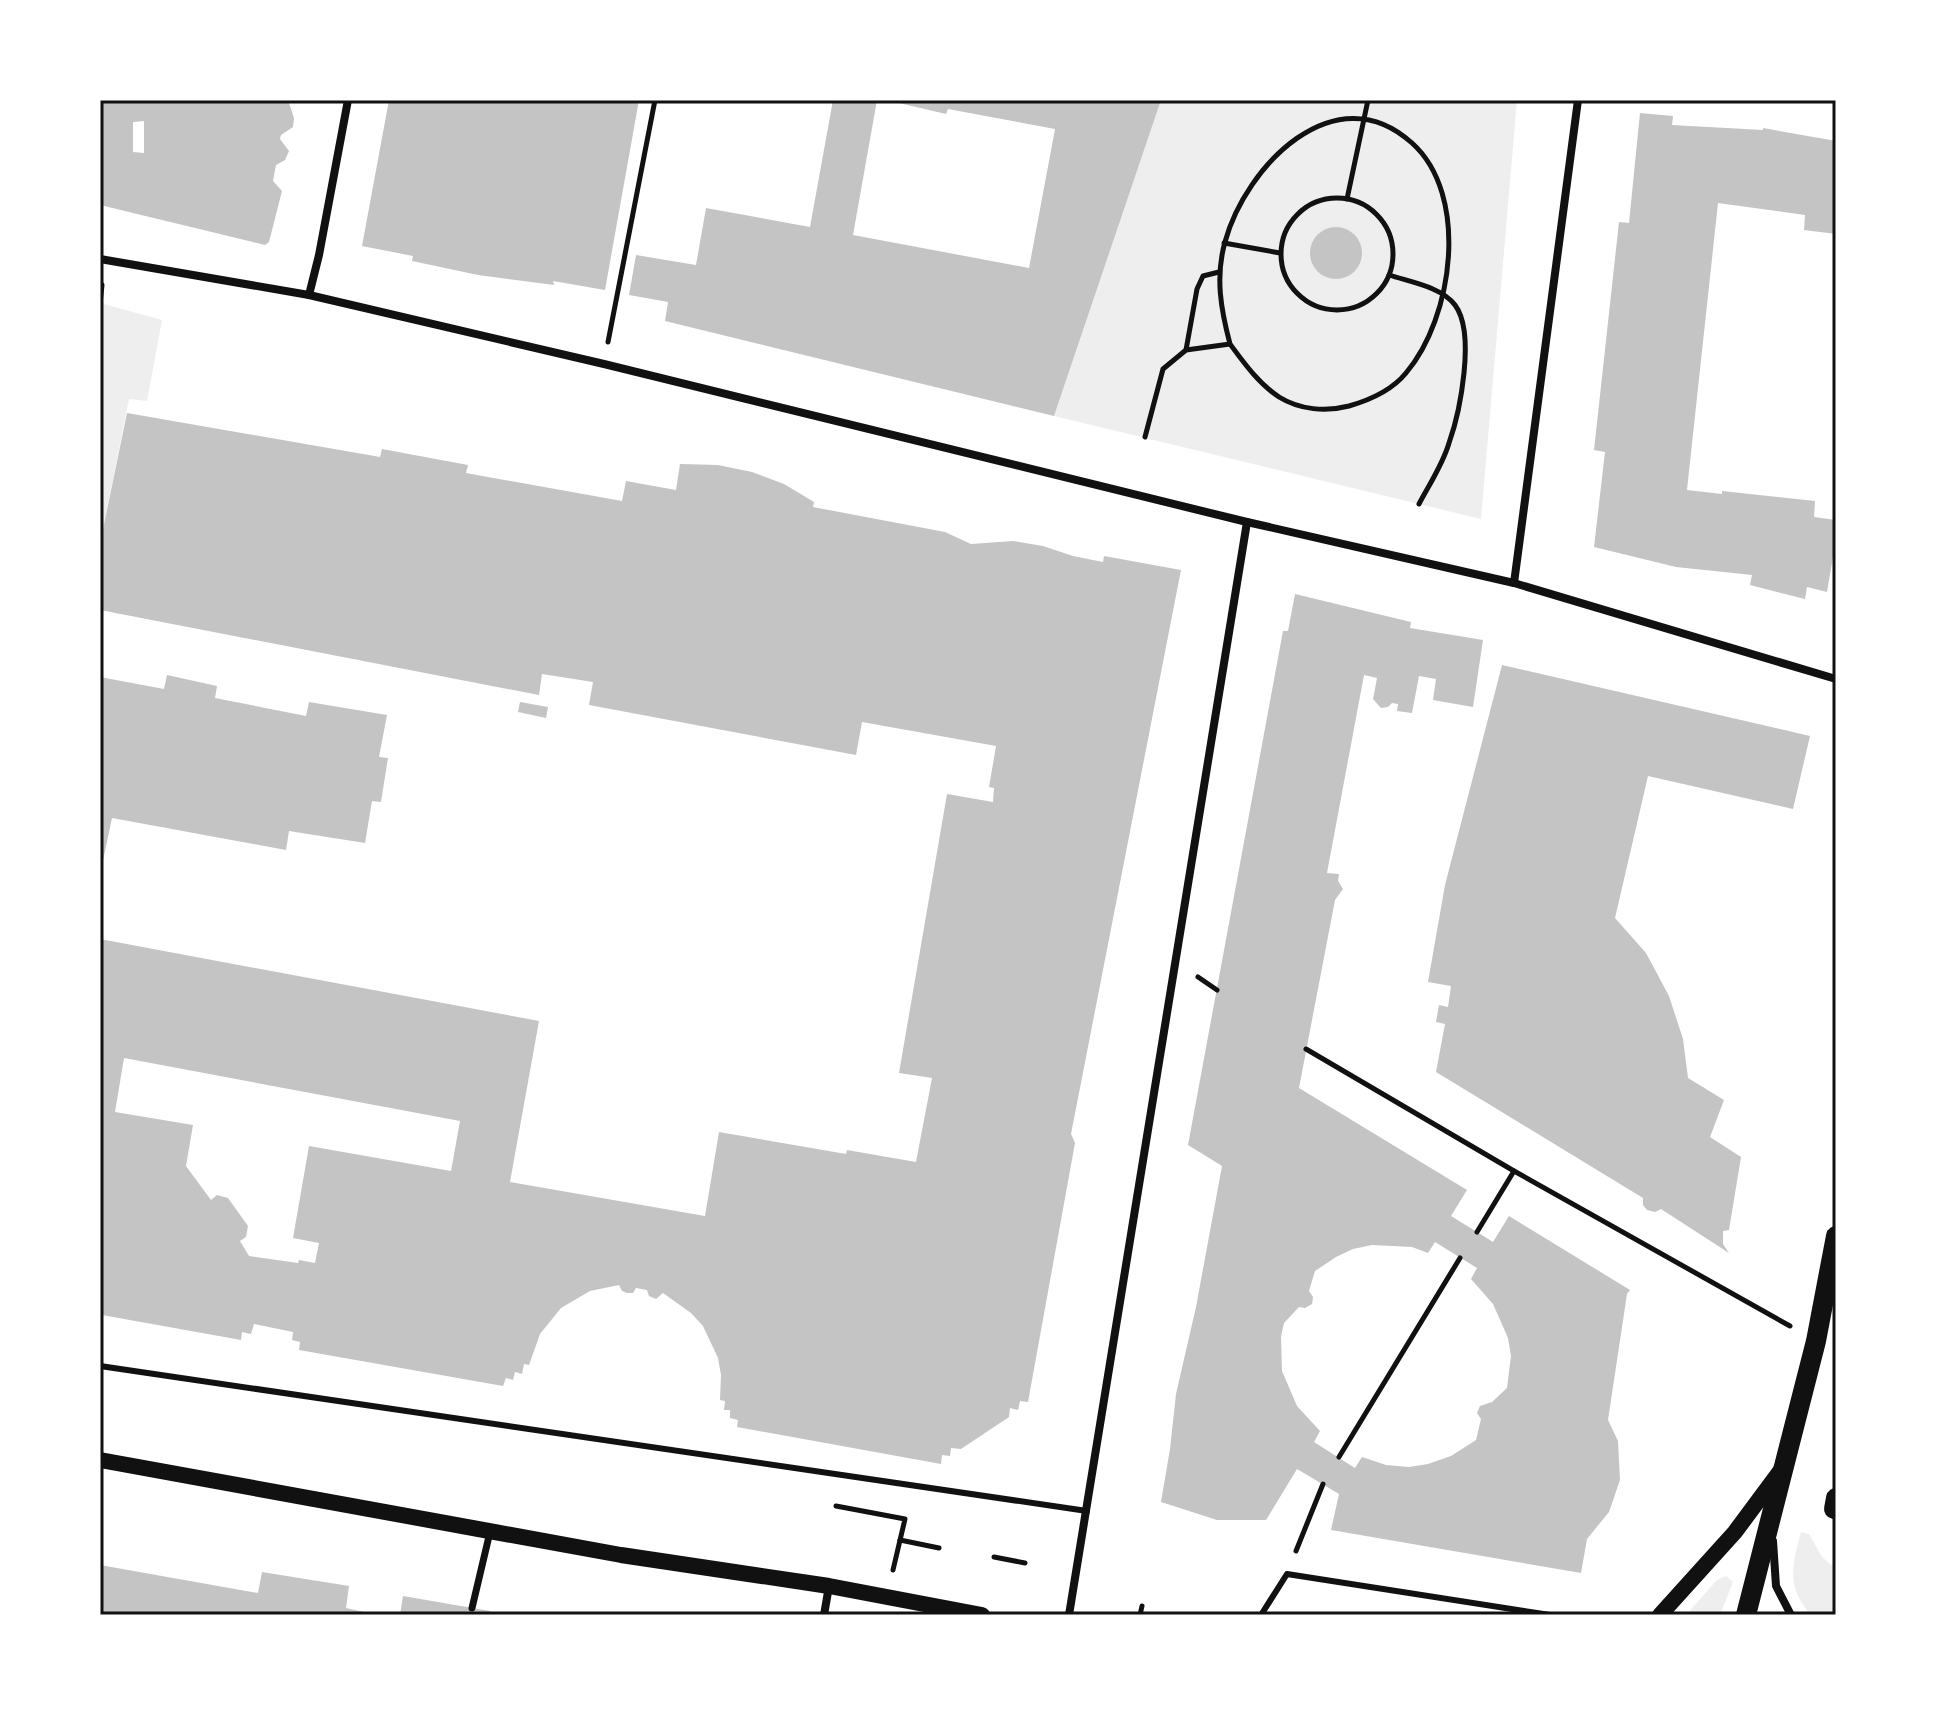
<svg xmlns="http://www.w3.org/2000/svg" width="1936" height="1715" viewBox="0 0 1936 1715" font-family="Bitter,serif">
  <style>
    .green { fill: #eee }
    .building { fill: #c4c4c4; fill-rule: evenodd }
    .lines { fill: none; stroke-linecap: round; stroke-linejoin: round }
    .path { stroke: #111; stroke-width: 5 }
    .service { stroke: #111; stroke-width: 6 }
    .pedestrian { stroke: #111; stroke-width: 7 }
    .minor { stroke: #111; stroke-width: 8 }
    .secondary { stroke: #111; stroke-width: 16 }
    .primary { stroke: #111; stroke-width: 20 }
    .neatline { fill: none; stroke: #111; stroke-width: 3 }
  </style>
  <rect width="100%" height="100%" fill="#fff"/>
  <g class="green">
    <polygon points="1161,100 1517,100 1481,519 1054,416"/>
    <polygon points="100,303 162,320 147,401 129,399 100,544"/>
    <path d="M1801 1532 1809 1534 1822 1557 1836 1569V1615H1811C1786 1586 1792 1566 1801 1532Z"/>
    <polygon points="1726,1576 1733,1582 1720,1615 1686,1615 1717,1580"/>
  </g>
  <g class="building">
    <path d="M100 100H288L294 118 293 127 281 135 280 139 289 151 285 160 276 165 273 181 282 191 269 242 265 245 100 205ZM144 121V153L133 152V122Z"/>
    <polygon points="389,100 639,100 605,290 553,281 554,285 478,275 412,261 413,256 362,246"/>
    <polygon points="833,100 877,100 853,235 1029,268 1055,129 948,109 946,114 886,100 1161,100 1054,416 665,321 668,302 629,295 636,255 696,265 706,208 810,227"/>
    <polygon points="1640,113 1673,116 1672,125 1763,130 1763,128 1836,141 1836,234 1804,230 1805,215 1718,203 1687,490 1722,494 1722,491 1815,501 1814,517 1836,520 1836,539 1827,592 1807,587 1805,599 1750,585 1752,575 1676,567 1594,547 1605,452 1594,450 1619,222 1629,223"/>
    <circle cx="1336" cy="253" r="26"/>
    <path d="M127 413 380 457 382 449 468 465 466 473 622 501 626 481 676 490 680 464 718 465 752 472 784 484 814 502 813 507 945 532 971 544 1013 541 1043 546 1073 556 1103 562 1104 556 1181 570 1071 1134 1075 1143 1028 1402 1020 1401 1018 1410 1010 1408 1009 1417 961 1449 951 1448 950 1456 942 1455 941 1464 737 1427 738 1420 730 1418V1410H724L725 1401 720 1400 721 1375 718 1358 703 1326 691 1313 663 1293 656 1299 649 1296 647 1290 636 1288 633 1293H627L622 1291 619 1285 590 1291 561 1308 540 1334 529 1365 524 1364 522 1374 515 1372 513 1380 506 1378 503 1386 299 1350 300 1342 292 1340 293 1332 254 1324 251 1334 242 1332 241 1340 102 1315 100 939 539 1021 510 1182 705 1216 719 1132 846 1154 847 1150 916 1162 932 1078 899 1073 947 794 993 802 994 788 989 787 996 746 862 722 856 755 589 705 593 682 542 674 539 695 100 610V544ZM124 1058 460 1121 451 1171 309 1146 293 1238 319 1243 315 1263 299 1260 298 1263 249 1256 240 1241 246 1237 248 1226 228 1198 217 1195 211 1200 186 1166 193 1125 115 1112Z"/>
    <path d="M1295 594 1411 622 1410 628 1483 640 1473 707 1433 700 1436 679 1419 676 1412 713 1397 711 1398 704 1392 703 1388 707 1381 708 1373 699 1377 678 1364 675 1327 873 1339 874 1338 881 1343 889 1335 900 1299 1088 1467 1190 1451 1216 1477 1232 1493 1242 1509 1216 1630 1290 1627 1294 1608 1420 1618 1441 1620 1480 1609 1512 1587 1539 1581 1573 1331 1530 1339 1494 1297 1469 1266 1520H1217L1161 1502 1170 1449 1176 1394 1196 1307 1222 1166 1188 1145 1283 631H1288ZM1435 1242 1477 1268 1471 1279 1493 1304 1508 1338 1511 1356 1507 1388 1492 1402 1480 1406 1477 1413 1481 1419 1476 1440 1451 1456 1428 1464 1409 1467 1386 1465 1362 1457 1355 1468 1314 1442 1320 1431 1297 1406 1282 1371 1281 1337 1284 1323 1299 1307 1305 1308 1312 1304 1313 1297 1309 1291 1315 1271 1336 1257 1353 1249 1372 1245 1412 1247 1428 1253Z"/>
    <polygon points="1502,665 1810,736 1793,809 1648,776 1615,918 1646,953 1669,996 1683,1039 1688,1078 1724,1100 1710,1137 1741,1157 1729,1230 1723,1231 1723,1244 1729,1253 1661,1209 1655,1212 1647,1210 1643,1205 1643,1198 1436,1072 1445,1024 1436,1022 1439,1005 1448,1007 1451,986 1428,982 1445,885"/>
    <polygon points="167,675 217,686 215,698 306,716 309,702 387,715 379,757 388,758 381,802 372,801 365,843 289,831 286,850 112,818 100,875 100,677 164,689"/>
    <polygon points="520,702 548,707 546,718 518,712"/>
    <polygon points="100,1565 258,1593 262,1572 349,1586 346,1608 378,1615 100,1615"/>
    <polygon points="403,1596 490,1611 490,1615 400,1615"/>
  </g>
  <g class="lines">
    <g class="path">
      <circle cx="1337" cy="254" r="56"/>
      <polyline points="1347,199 1368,100"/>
      <polyline points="1224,243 1280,253"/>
      <path d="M1389 275C1410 282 1442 287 1455 305 1476 333 1460 412 1449 443 1443 464 1429 485 1419 504"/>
      <polyline points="100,304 102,285"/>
      <polyline points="608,342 655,100"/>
      <polyline points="1186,350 1197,289 1203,276 1219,272"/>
      <path d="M1145 437 1163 369 1186 350 1230 344C1244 363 1259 384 1279 397 1300 410 1326 412 1349 406 1370 400 1393 389 1406 373 1453 318 1470 195 1412 143 1335 73 1245 167 1225 242 1215 277 1221 310 1230 344"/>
      <polyline points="1198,977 1217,990"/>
      <polyline points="1306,1049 1514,1171"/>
      <polyline points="1477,1232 1514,1171 1790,1326"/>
      <polyline points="1339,1457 1460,1258"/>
      <polyline points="836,1506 905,1519 893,1570"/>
      <polyline points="900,1540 939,1548"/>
      <polyline points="1296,1551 1323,1484"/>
      <polyline points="994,1557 1025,1563"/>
      <polyline points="1140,1615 1142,1606"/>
    </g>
    <g class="service">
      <polyline points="100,1366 1087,1511"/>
      <polyline points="1261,1615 1287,1574 1550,1615"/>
    </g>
    <polyline class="pedestrian" points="472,1608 490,1532"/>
    <g class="minor">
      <polyline points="100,259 309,295 604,364 1247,522 1514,583 1836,679"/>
      <polyline points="309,295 319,255 348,100"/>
      <polyline points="1514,583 1578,100"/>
      <polyline points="1773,1541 1776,1586 1791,1615"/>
      <polyline points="824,1615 829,1586"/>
      <polyline points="1069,1615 1247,522"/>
    </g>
    <g class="secondary">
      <polyline points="100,1460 621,1555 829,1586 982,1615"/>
      <polyline points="1660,1615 1735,1532 1781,1470"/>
    </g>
    <g class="primary">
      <polyline points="1834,1509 1836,1498"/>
      <polyline points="1746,1615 1816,1341 1836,1236"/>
    </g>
  </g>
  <rect width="1936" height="1715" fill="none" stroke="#ffffff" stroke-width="204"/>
  <rect x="102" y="102" width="1732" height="1511" class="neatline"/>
</svg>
